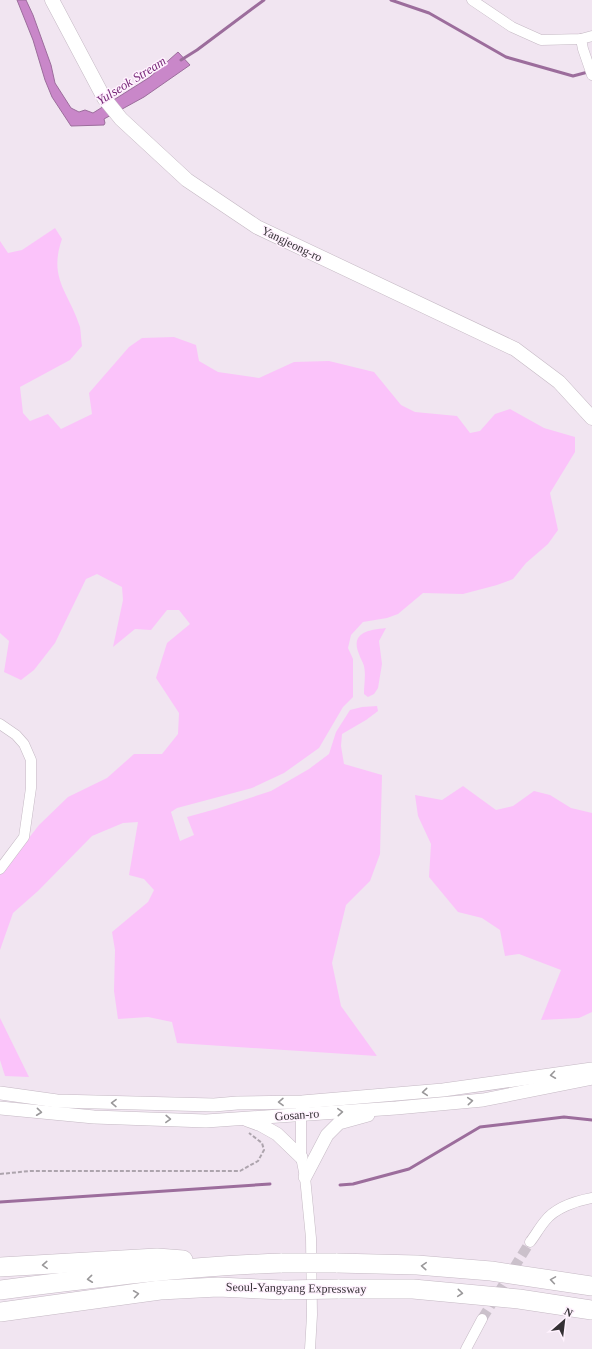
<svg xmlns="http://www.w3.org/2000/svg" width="592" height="1349" viewBox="0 0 592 1349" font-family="'Times New Roman',serif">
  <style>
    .green { fill: #fbc3fa }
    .water { fill: #c987c9; stroke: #9c6d9c }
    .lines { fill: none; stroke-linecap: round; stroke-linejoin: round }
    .stream { stroke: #9c6d9c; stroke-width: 3 }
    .minor-tunnel { stroke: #cbc1cb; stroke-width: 10; stroke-dasharray: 10 5; stroke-linecap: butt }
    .minor-casing { stroke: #c5b9c4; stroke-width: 11 }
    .tertiary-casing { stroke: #c5b9c4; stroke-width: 14 }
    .secondary-casing { stroke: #c5b9c4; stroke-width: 15 }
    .motorway-casing { stroke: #c5b9c4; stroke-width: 20 }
    .path { stroke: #ada4ad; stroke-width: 2; stroke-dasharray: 4 2; stroke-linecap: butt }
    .minor { stroke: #fff; stroke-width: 10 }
    .tertiary { stroke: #fff; stroke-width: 13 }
    .secondary { stroke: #fff; stroke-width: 14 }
    .motorway { stroke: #fff; stroke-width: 19 }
    .motorway-bridge-casing { stroke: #c5b9c4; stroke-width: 20; stroke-linecap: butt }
    .motorway-bridge { stroke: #fff; stroke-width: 19 }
    .oneway { stroke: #9a989a }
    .labels { text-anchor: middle; stroke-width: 3; stroke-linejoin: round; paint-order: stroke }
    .street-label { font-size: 12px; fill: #343034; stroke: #fff2fe }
    .water-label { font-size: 13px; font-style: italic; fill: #792a7a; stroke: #fff2fe }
  </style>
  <rect width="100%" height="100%" fill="#f1e5f1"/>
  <g class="green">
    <path d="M55 228 62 239C48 279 69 292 80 327 81 333 81 340 82 346L70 360 20 387 23 413 30 421 48 414 61 429 92 414 89 393 129 347 142 338 174 337 196 345 199 361 218 372 259 378 294 362 329 361 374 372 401 405 415 412 457 416 470 433 480 431 495 414 510 409 544 428 575 437V452L550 493 558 530 548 544 526 563 513 579 497 585 463 594 423 593 398 614 387 618 363 622 351 635 348 648 353 659V697L343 707 319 748 284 773 252 788 177 808 171 812 180 841 194 835 187 817 216 809 271 791 309 769 329 754 336 732 350 710 362 707 377 706 378 711 366 720 342 734 341 746 344 764 382 775 380 854 370 881 346 905 332 963 341 1006 377 1056 177 1043 172 1022 148 1017 118 1019 114 991 115 950 112 932 148 902 154 890 144 879 129 875 138 822 123 823 92 836 38 891 13 913 0 950V875L39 825 68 797 107 778 134 754H162L178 734 179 713 156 678 167 643 190 624 179 610H167L151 630 135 629 113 647 123 600 122 587 97 574 86 579 55 643 34 670 21 680 4 672 9 641 0 633V241L8 253 22 250Z"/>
    <path d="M386 628 379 641 382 664 378 688 374 694 368 697 364 694C364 685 366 675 364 666 363 662 360 658 359 654 350 632 369 630 386 628Z"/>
    <polygon points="463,786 496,810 513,806 534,791 550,795 571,808 592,813 592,1012 579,1018 541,1020 561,970 519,954 505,956 500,930 482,918 458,912 429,877 431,844 418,816 415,795 442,800"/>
    <polygon points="0,1018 29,1077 5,1076 0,1060"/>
  </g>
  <polygon class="water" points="17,0 26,0 33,15 51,65 55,83 71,108 79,112 85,110 93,113 150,77 178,52 190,65 144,97 104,119 105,123 104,125 71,126 52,97 45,80 33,40"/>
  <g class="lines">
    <g class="stream">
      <polyline points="391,0 429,13 506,57 573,76 588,72"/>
      <polyline points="181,60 197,50 264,0"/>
      <polyline points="340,1185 353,1184 409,1169 480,1127 564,1117 592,1120"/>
      <polyline points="0,1202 270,1184"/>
    </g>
    <polyline class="minor-tunnel" points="482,1319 530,1242"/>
    <g class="minor-casing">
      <g id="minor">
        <polyline points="472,0 512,27 541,40 581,39 592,36"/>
        <polyline points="581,39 583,49 592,75"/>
        <polyline points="0,724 16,735 24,744 31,760 31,788 24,837 0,869"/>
        <polyline points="301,1108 301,1157 305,1177 311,1238 312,1315 310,1349"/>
        <path d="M530 1242C535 1236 539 1228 545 1221 555 1208 576 1201 592 1198"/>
        <polyline points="466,1349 482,1319"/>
      </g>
    </g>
    <g class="tertiary-casing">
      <g id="tertiary">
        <polyline points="0,1093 57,1101 214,1105 237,1103 302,1102 443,1090 592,1069"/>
        <polyline points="0,1108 94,1117 206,1121 396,1108 483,1100 592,1078"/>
        <polyline points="247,1120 261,1125 277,1134 301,1157"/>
        <polyline points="305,1177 327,1135 339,1123 368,1115"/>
      </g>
    </g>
    <g class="secondary-casing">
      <polyline id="secondary" points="52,0 104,98 121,119 187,180 257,227 515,349 559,382 592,418"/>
    </g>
    <g class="motorway-casing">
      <g id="motorway">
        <polyline points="336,1263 417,1265 491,1271 592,1286"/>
        <polyline points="0,1267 157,1258 183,1260"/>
        <polyline points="338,1289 413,1289 519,1299 592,1310"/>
        <path d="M0 1290C94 1278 188 1266 282 1263"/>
        <polyline points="0,1312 160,1290 218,1287 284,1290"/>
      </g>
    </g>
    <polyline class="path" points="0,1174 30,1171 240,1171 258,1161 264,1150 262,1143 249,1133"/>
    <use href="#minor" class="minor"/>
    <use href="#tertiary" class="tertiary"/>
    <use href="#secondary" class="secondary"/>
    <use href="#motorway" class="motorway"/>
    <g class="motorway-bridge-casing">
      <g id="motorway-bridge">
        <polyline points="282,1263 336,1263"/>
        <polyline points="284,1290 338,1289"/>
      </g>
    </g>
    <use href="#motorway-bridge" class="motorway-bridge"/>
  </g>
  <defs><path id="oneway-chevron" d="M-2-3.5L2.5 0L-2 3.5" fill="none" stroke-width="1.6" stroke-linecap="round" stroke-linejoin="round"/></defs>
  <g class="oneway">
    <use href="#oneway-chevron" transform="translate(553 1075) rotate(172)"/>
    <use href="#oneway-chevron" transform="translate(425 1092) rotate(175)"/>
    <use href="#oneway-chevron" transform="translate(470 1101) rotate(-5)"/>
    <use href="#oneway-chevron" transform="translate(281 1102) rotate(179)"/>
    <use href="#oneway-chevron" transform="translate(114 1103) rotate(-179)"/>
    <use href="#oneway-chevron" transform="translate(39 1112) rotate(6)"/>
    <use href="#oneway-chevron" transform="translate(340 1112) rotate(-4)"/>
    <use href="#oneway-chevron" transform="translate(168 1119) rotate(2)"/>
    <use href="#oneway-chevron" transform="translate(45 1265) rotate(177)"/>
    <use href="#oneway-chevron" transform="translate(424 1266) rotate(-176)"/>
    <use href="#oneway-chevron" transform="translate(90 1279) rotate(174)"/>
    <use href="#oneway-chevron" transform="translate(553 1280) rotate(-171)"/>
    <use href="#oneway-chevron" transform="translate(460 1293) rotate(5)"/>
    <use href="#oneway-chevron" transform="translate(136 1294) rotate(-8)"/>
  </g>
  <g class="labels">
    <g class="street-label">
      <text transform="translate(292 244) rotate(26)" y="4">Yangjeong-ro</text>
      <text transform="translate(297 1115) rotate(-4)" y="4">Gosan-ro</text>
      <text transform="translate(296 1288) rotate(1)" y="4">Seoul-Yangyang Expressway</text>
    </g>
    <g class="water-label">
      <text transform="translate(131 80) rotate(-32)" y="5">Yulseok Stream</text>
    </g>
  </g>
  <g transform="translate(564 1321) rotate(28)" stroke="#fff2fe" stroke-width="3" paint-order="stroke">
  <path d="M0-3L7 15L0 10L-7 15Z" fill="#343034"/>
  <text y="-6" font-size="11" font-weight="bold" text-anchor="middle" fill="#343034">N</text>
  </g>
</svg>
